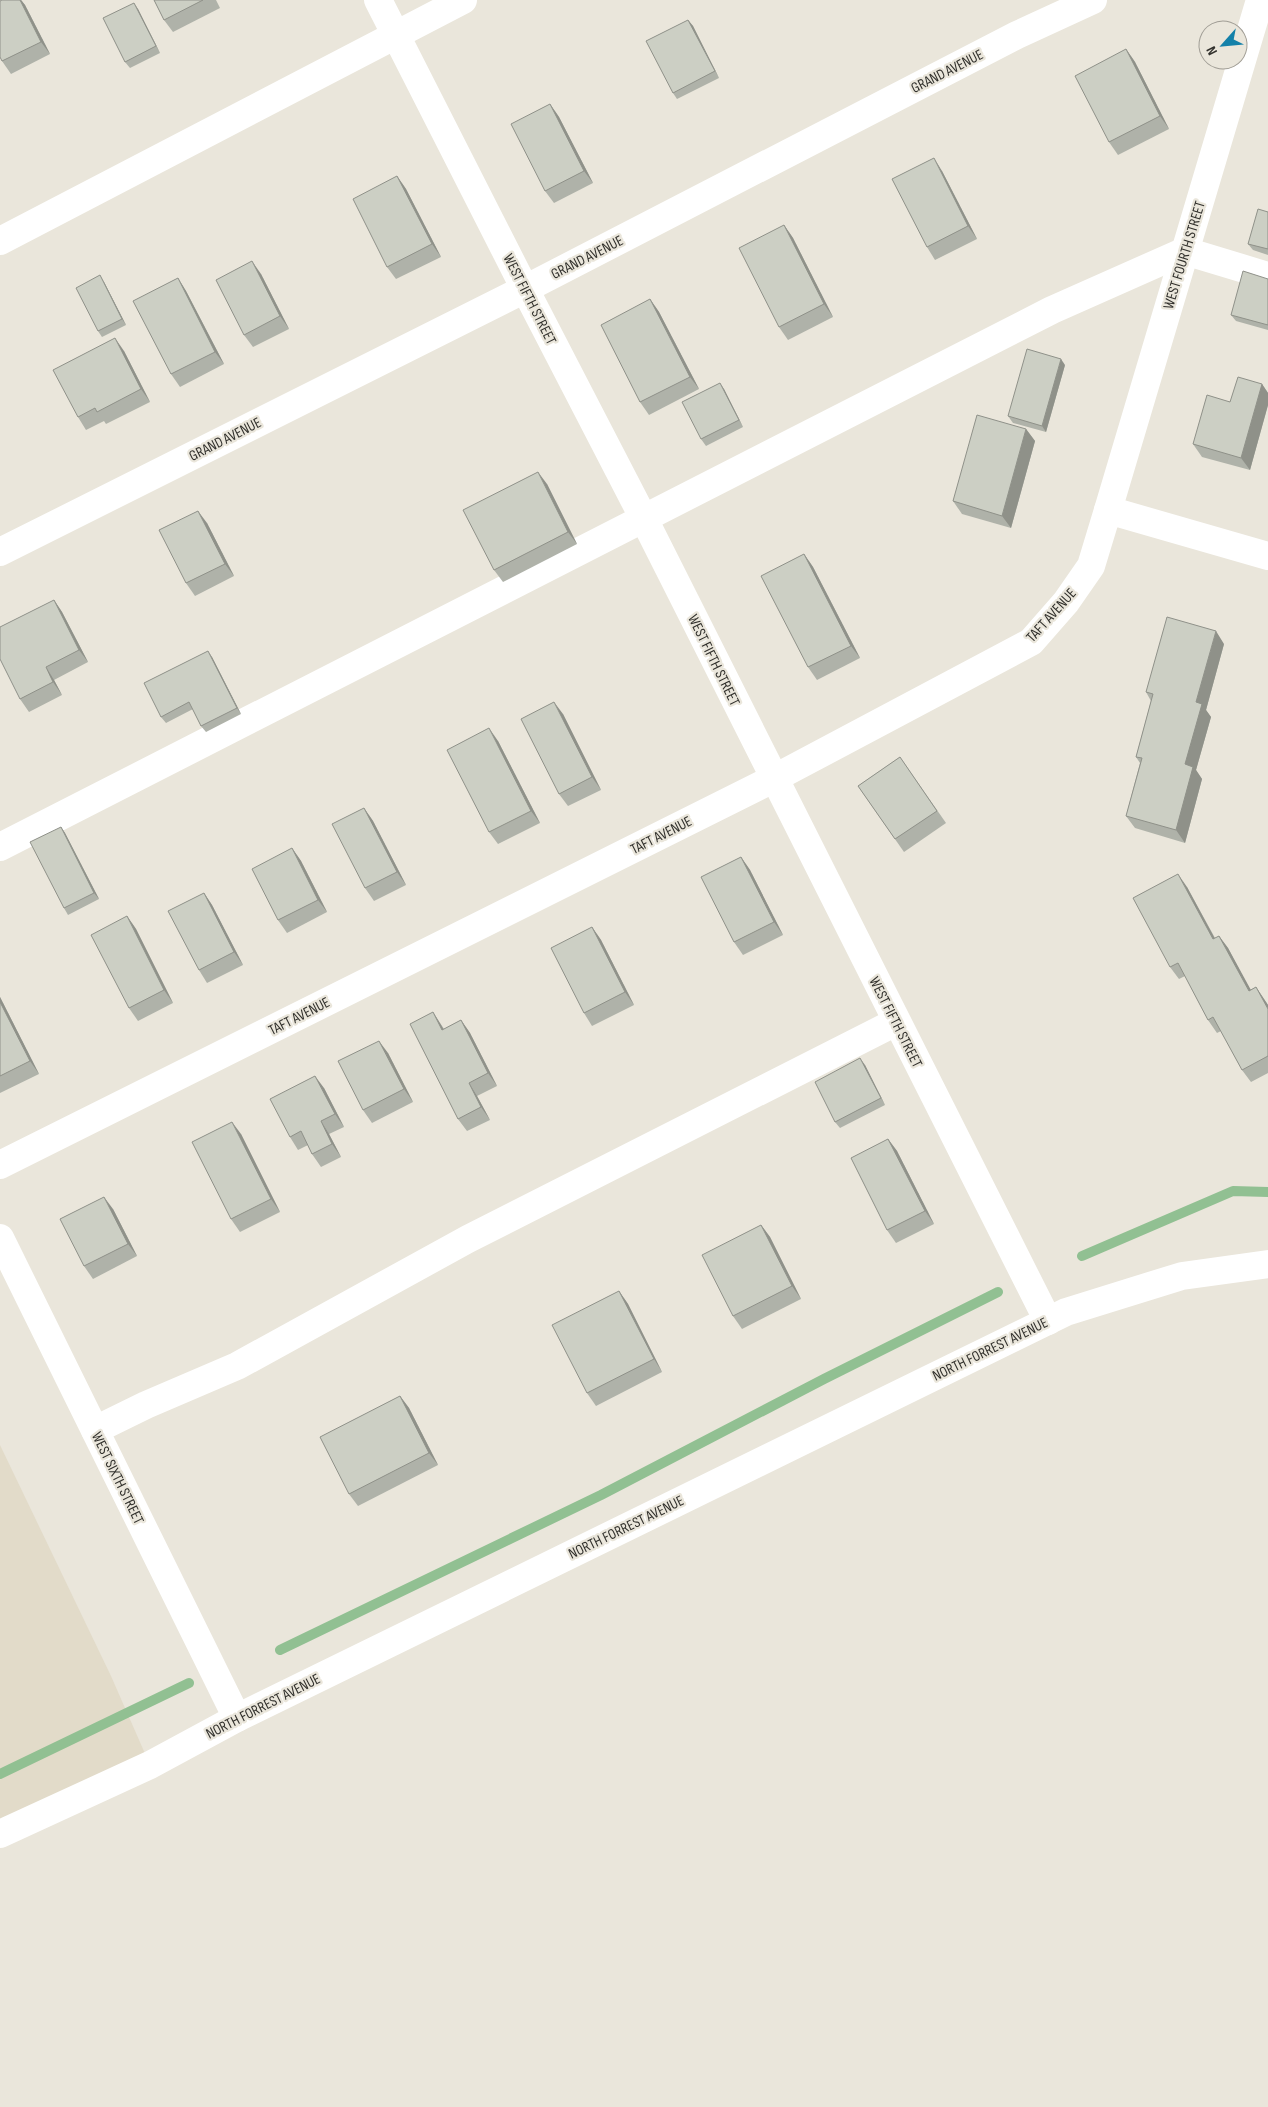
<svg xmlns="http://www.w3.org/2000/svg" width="1268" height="2107" viewBox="0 0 1268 2107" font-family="'Sofia Sans Condensed',sans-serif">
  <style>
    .built { fill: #e2dbc9 }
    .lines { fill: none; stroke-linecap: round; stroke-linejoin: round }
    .stream { stroke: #91c092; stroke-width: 10 }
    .minor { stroke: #fff; stroke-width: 28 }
    .major { stroke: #fff; stroke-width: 28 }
    .wall { fill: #afb2a9 }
    .shaded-wall { fill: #8f9189 }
    .building { fill: #cccfc4; stroke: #8f9189 }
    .labels { text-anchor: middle; stroke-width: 4.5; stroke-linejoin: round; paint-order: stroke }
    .street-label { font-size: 15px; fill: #31302c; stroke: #eae6db }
  </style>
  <rect width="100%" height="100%" fill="#eae6db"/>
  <polygon class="built" points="0,1445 111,1676 150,1765 0,1834"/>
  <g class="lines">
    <g class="stream">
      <polyline points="1082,1256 1233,1191 1268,1192"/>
      <polyline points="280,1650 601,1495 824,1379 998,1292"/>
      <polyline points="0,1774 189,1683"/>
    </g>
    <g class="minor">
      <polyline points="378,0 525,289 644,519 1048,1321"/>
      <polyline points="0,241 463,0"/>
      <polyline points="1108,510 1260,0"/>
      <polyline points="0,552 525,289 1017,35 1093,0"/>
      <polyline points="0,847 1052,310 1185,251 1268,276"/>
      <polyline points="0,1165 773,779 1031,642 1066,602 1091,566 1108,510 1268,556"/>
      <polyline points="0,1238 237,1718"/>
      <polyline points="95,1430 146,1405 237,1366 468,1239 896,1022"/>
    </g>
    <polyline class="major" points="0,1834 150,1765 237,1718 1066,1312 1182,1276 1268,1264"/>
  </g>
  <g class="wall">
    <polygon points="2,0 21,0 25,5 50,54 11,74 2,61"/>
    <polygon points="154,0 216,0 220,8 173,32 164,20"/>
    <polygon points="138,9 160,53 130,68 125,62"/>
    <polygon points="688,20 693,26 719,78 677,99 673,93"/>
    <polygon points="1126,49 1135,62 1169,129 1118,155 1109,142"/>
    <polygon points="550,104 559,117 593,183 554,203 545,191"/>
    <polygon points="942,171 977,239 935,260 927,247"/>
    <polygon points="397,176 406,189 441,257 396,279 387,267"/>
    <polygon points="1268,212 1268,255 1253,250 1248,244"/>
    <polygon points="784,225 793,238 833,317 788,340 779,327"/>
    <polygon points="261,274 289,329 253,347 244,335"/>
    <polygon points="178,278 186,291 224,364 180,387 171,374"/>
    <polygon points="1268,279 1268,330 1236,321 1231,315"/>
    <polygon points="104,282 126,325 102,337 98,331"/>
    <polygon points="650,299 659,312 699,389 649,415 640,402"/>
    <polygon points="124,351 150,402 106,424 104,421 86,430 78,417"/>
    <polygon points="1065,365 1046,432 1013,423 1008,416"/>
    <polygon points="1262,384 1268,393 1268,405 1250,470 1202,457 1193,444 1230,402"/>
    <polygon points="724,389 743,427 706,446 701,439"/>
    <polygon points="1026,429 1035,441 1011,528 962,514 953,501"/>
    <polygon points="547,484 577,544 503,582 494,570"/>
    <polygon points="207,523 234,576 195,596 186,583"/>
    <polygon points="804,554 813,567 860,658 817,680 808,667"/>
    <polygon points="54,600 62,612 88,662 54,680 62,695 29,712 20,699"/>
    <polygon points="1224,644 1206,710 1211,717 1196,770 1202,779 1185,843 1135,828 1126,816 1140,763 1136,757 1151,701 1146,692"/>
    <polygon points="212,657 241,714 206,732 201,726 193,709 166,723 161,717"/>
    <polygon points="563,714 601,790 568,806 559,794"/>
    <polygon points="498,741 540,823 498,844 489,832"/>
    <polygon points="900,757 946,823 904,852 858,786"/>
    <polygon points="364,808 373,821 406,885 374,901 365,888"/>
    <polygon points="61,827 65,833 99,899 68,915 64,908"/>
    <polygon points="292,848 301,861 327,912 287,933 278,920"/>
    <polygon points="741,857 750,870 783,935 743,955 734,942"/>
    <polygon points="1187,887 1215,938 1219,936 1228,948 1250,990 1256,987 1268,1005 1268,1073 1251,1082 1242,1070 1221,1031 1217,1033 1208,1020 1185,976 1179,979 1170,967"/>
    <polygon points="204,893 212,905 243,965 207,983 199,970"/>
    <polygon points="127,916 136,929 173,1003 138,1021 129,1008"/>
    <polygon points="592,927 601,940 634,1005 592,1026 584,1013"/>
    <polygon points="0,997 39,1074 0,1093"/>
    <polygon points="433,1012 444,1029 461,1020 470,1033 497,1086 477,1096 490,1120 467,1131 458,1119"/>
    <polygon points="388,1053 413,1102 372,1123 363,1110"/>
    <polygon points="865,1065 885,1105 840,1128 835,1122"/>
    <polygon points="324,1088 344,1127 329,1134 341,1157 321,1167 312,1154 308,1145 298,1150 290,1137"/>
    <polygon points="241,1134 280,1212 240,1232 231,1219"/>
    <polygon points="888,1139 897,1151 934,1224 896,1243 887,1230"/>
    <polygon points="113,1209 137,1256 93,1279 84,1266"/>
    <polygon points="761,1225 770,1237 801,1299 742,1329 733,1316"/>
    <polygon points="619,1291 628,1304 662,1372 596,1406 587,1393"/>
    <polygon points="400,1396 409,1408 438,1465 358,1506 349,1494"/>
  </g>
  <g class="shaded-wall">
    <polygon points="20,0 21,0 25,5 50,54 41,42"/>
    <polygon points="134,3 138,9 160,53 156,46"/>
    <polygon points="688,20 693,26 719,78 715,71"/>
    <polygon points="1126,49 1135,62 1169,129 1160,116"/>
    <polygon points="550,104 559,117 593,183 584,171"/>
    <polygon points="934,158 942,171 977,239 968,226"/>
    <polygon points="397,176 406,189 441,257 432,244"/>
    <polygon points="784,225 793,238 833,317 824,304"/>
    <polygon points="252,261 261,274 289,329 280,316"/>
    <polygon points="100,275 104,282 126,325 122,319"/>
    <polygon points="178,278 186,291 224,364 215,352"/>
    <polygon points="650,299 659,312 699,389 690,377"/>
    <polygon points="115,338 124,351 150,402 141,389"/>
    <polygon points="1061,359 1065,365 1046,432 1042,426"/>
    <polygon points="720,383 724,389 743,427 739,420"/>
    <polygon points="1262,384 1268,393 1268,405 1250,470 1241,458"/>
    <polygon points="1026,429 1035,441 1011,528 1002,516"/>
    <polygon points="538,472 547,484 577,544 568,532"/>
    <polygon points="198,511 207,523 234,576 225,564"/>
    <polygon points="804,554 813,567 860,658 851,646"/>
    <polygon points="54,600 62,612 88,662 79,650"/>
    <polygon points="1216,631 1224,644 1206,710 1211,717 1196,770 1202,779 1185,843 1176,830 1185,764 1196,702"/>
    <polygon points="208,651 212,657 241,714 237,708"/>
    <polygon points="46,667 54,680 62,695 53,682"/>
    <polygon points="554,702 563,714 601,790 592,777"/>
    <polygon points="489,728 498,741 540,823 531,811"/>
    <polygon points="364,808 373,821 406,885 397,872"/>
    <polygon points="61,827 65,833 99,899 94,893"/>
    <polygon points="292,848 301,861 327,912 318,900"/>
    <polygon points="741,857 750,870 783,935 774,922"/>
    <polygon points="1178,874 1187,887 1222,952 1213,939"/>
    <polygon points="204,893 212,905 243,965 234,952"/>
    <polygon points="127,916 136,929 173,1003 164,990"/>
    <polygon points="592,927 601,940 634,1005 625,992"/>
    <polygon points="1219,936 1228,948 1258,1003 1249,991"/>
    <polygon points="1256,987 1268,1005 1268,1009"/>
    <polygon points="0,997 39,1074 30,1061 0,1002"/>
    <polygon points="433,1012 441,1025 451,1043 442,1030"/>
    <polygon points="461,1020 470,1033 497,1086 488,1073"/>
    <polygon points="379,1041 388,1053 413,1102 404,1089"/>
    <polygon points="860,1058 865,1065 885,1105 881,1098"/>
    <polygon points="315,1076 324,1088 344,1127 335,1114"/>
    <polygon points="469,1083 477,1096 490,1120 481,1107"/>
    <polygon points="321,1121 329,1134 341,1157 332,1144"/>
    <polygon points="232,1122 241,1134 280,1212 271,1199"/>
    <polygon points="888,1139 897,1151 934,1224 925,1211"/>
    <polygon points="104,1197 113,1209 137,1256 128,1244"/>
    <polygon points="761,1225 770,1237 801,1299 792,1286"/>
    <polygon points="619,1291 628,1304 662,1372 654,1359"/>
    <polygon points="400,1396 409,1408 438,1465 429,1453"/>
  </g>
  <g class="building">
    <polygon points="2,0 20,0 41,42 2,61 0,57 0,1"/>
    <polygon points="154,0 203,0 164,20"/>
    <polygon points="134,3 156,46 125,62 103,18"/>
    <polygon points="688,20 715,71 673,93 646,41"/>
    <polygon points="1126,49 1160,116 1109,142 1075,76"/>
    <polygon points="550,104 584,171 545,191 511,124"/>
    <polygon points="934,158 968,226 927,247 892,179"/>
    <polygon points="397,176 432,244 387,267 353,199"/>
    <polygon points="1258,209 1268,212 1268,249 1248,244"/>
    <polygon points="784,225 824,304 779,327 739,248"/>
    <polygon points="252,261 280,316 244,335 216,280"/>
    <polygon points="1243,271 1268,279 1268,325 1231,315"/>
    <polygon points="100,275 122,319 98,331 76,288"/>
    <polygon points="178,278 215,352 171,374 133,301"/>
    <polygon points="650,299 690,377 640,402 601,325"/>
    <polygon points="115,338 141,389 97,412 95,408 78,417 53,370"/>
    <polygon points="1027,349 1061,359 1042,426 1008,416"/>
    <polygon points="1238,377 1262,384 1241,458 1193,444 1207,395 1230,402"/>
    <polygon points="720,383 739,420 701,439 682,402"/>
    <polygon points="977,415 1026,429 1002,516 953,501"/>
    <polygon points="538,472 568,532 494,570 463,510"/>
    <polygon points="198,511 225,564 186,583 159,530"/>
    <polygon points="804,554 851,646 808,667 761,576"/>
    <polygon points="54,600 79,650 46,667 53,682 20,699 0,659 0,627"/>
    <polygon points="1167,617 1216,631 1196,702 1202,704 1185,764 1193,767 1176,830 1126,816 1142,758 1136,757 1153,694 1146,692"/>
    <polygon points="208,651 237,708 201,726 189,702 161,717 144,683"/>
    <polygon points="554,702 592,777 559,794 521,719"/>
    <polygon points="489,728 531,811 489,832 447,750"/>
    <polygon points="900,757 937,811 895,839 858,786"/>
    <polygon points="364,808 397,872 365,888 332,824"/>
    <polygon points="61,827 94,893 64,908 30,842"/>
    <polygon points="292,848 318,900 278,920 252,869"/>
    <polygon points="741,857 774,922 734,942 701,877"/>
    <polygon points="1178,874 1213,939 1219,936 1249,991 1256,987 1268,1009 1268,1056 1242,1070 1213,1017 1208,1020 1178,963 1170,967 1133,898"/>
    <polygon points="204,893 234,952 199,970 168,911"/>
    <polygon points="127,916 164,990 129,1008 91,935"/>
    <polygon points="592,927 625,992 584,1013 551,948"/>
    <polygon points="0,1002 30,1061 0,1076"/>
    <polygon points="433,1012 442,1030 461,1020 488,1073 469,1083 481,1107 458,1119 410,1024"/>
    <polygon points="379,1041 404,1089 363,1110 338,1061"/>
    <polygon points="860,1058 881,1098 835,1122 815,1082"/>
    <polygon points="315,1076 335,1114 321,1121 332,1144 312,1154 301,1131 290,1137 270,1099"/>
    <polygon points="232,1122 271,1199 231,1219 192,1142"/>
    <polygon points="888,1139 925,1211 887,1230 851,1158"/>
    <polygon points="104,1197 128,1244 84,1266 60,1219"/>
    <polygon points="761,1225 792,1286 733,1316 702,1255"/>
    <polygon points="619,1291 654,1359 587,1393 552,1325"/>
    <polygon points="400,1396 429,1453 349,1494 320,1437"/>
  </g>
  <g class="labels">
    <g class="street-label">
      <text transform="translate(947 71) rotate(-27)" y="5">GRAND AVENUE</text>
      <text transform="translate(1184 255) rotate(-73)" y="5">WEST FOURTH STREET</text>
      <text transform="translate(587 257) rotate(-27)" y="5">GRAND AVENUE</text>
      <text transform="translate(530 299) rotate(63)" y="5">WEST FIFTH STREET</text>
      <text transform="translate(225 439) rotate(-27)" y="5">GRAND AVENUE</text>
      <text transform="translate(1051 615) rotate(-48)" y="5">TAFT AVENUE</text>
      <text transform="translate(714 660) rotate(64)" y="5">WEST FIFTH STREET</text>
      <text transform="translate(661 835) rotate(-27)" y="5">TAFT AVENUE</text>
      <text transform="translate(299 1016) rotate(-27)" y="5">TAFT AVENUE</text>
      <text transform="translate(896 1022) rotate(63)" y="5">WEST FIFTH STREET</text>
      <text transform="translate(990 1349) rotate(-26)" y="5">NORTH FORREST AVENUE</text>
      <text transform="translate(118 1478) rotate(64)" y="5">WEST SIXTH STREET</text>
      <text transform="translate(626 1527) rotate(-26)" y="5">NORTH FORREST AVENUE</text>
      <text transform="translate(263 1706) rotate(-27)" y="5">NORTH FORREST AVENUE</text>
    </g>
  </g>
  <g transform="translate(1223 45) rotate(243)"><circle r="24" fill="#eae6db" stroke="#a09d95"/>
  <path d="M0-4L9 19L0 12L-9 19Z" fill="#1481a9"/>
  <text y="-8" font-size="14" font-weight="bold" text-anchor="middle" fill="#31302c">N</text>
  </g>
</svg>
